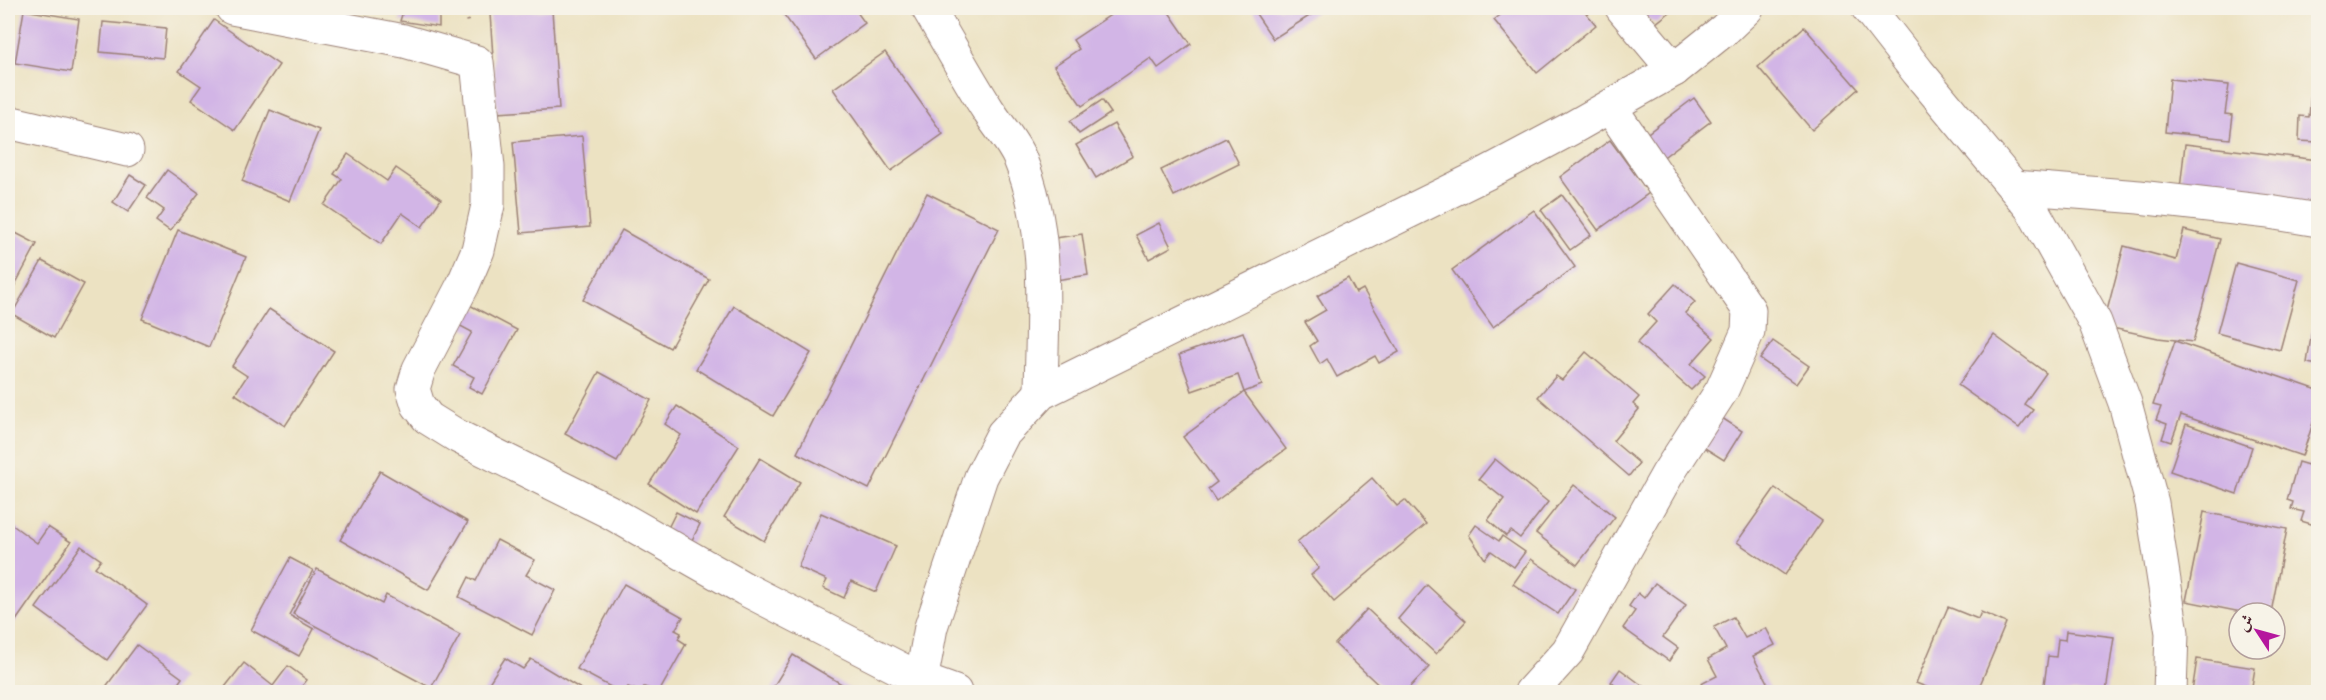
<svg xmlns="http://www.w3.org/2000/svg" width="2326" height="700" viewBox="0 0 2326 700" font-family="Cardo,Amiri,serif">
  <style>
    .building { fill: #d2b5e6 }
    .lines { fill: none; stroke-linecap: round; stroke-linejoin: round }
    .street-casing { stroke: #9b8076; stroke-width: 35 }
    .path { stroke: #9b8076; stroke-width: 4; stroke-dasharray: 1.5 4.5; stroke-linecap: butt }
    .street { stroke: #fff; stroke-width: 33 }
  </style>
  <rect width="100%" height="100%" fill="#f7f3e8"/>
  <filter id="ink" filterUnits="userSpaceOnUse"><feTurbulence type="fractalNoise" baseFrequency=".0167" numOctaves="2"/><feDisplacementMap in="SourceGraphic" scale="12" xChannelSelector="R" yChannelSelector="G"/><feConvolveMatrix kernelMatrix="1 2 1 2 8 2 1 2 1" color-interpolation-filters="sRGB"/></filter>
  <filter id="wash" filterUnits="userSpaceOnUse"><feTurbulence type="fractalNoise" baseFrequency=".008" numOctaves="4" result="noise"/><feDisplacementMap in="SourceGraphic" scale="24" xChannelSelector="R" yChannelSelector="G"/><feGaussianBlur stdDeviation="1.35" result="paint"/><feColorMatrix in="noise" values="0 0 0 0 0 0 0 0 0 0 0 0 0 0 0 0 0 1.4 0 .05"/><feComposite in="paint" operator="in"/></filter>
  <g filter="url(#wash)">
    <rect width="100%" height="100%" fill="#ece2c2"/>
    <g id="blocks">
      <g class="building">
        <polygon points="404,8 439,8 439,27 400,21"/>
        <polygon points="779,8 854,8 865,23 816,59"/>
        <polygon points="1121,8 1166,8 1191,44 1158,68 1151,58 1082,106 1054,66 1079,49 1073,40"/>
        <polygon points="1252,8 1322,8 1273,39"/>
        <polygon points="1509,8 1582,8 1596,25 1537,73 1494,20"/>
        <polygon points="1644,8 1675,8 1656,23 1638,13"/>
        <polygon points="24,10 79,19 71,72 15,63"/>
        <polygon points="552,10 559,109 497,113 490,14"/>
        <polygon points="214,20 279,65 235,130 191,100 201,86 179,71"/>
        <polygon points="103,22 166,28 163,58 100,52"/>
        <polygon points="1804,27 1858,89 1812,130 1758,67"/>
        <polygon points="885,52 943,134 891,171 833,89"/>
        <polygon points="2170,79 2229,85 2225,114 2233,115 2230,139 2165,132"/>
        <polygon points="2311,93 2318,93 2318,142 2299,141 2300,116 2309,117"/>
        <polygon points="1694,98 1711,121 1661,159 1644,136"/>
        <polygon points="1102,100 1111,113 1079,134 1070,121"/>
        <polygon points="270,110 319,130 290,201 242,181"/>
        <polygon points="1114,124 1133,156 1096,178 1076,145"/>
        <polygon points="582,136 590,227 521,233 513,142"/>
        <polygon points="1226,138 1239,164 1174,196 1161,170"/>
        <polygon points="1610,140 1649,193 1598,230 1560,177"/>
        <polygon points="2185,144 2318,160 2318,181 2314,180 2311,205 2180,189"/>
        <polygon points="348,154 387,181 396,168 441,199 422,227 402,213 381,244 324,205 342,179 334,174"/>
        <polygon points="167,170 199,193 170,231 156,221 164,210 147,198"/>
        <polygon points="130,175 146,185 128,212 113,202"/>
        <polygon points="927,193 999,229 869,489 797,453"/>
        <polygon points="1562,195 1591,235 1570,250 1541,210"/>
        <polygon points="1534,210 1575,267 1493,327 1452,270"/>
        <polygon points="1159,223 1171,247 1149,259 1136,235"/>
        <polygon points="8,229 37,244 8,298"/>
        <polygon points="178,230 246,257 209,347 142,319"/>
        <polygon points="622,230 709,279 670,348 583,300"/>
        <polygon points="2184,230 2220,239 2193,342 2158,338 2103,326 2124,246 2176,260"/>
        <polygon points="1082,234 1088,275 1056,280 1049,239"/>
        <polygon points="42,261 84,284 54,338 12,314"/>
        <polygon points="2236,263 2299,280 2280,350 2217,333"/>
        <polygon points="1348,278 1356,293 1363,289 1399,352 1379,363 1375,356 1337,377 1327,359 1320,364 1310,346 1317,341 1305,322 1326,310 1317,296"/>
        <polygon points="1675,284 1695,302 1685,313 1714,338 1691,364 1705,376 1691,390 1637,343 1656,322 1648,314"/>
        <polygon points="462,301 517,330 482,394 469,387 474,377 453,366 472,332 451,321"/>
        <polygon points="734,306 811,353 773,416 696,369"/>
        <polygon points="269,309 334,351 285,426 235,394 247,376 232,366"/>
        <polygon points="2312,330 2318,331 2318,365 2307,363"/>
        <polygon points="1243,332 1262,385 1244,392 1286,449 1216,501 1208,489 1217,482 1183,437 1244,392 1238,375 1192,391 1179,355"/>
        <polygon points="1994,335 2046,373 2024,404 2033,410 2019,428 1958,385"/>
        <polygon points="1773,341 1809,366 1796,384 1760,359"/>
        <polygon points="2175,341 2318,390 2318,408 2302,456 2181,415 2171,442 2162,439 2167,424 2156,420 2161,407 2153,405"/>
        <polygon points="1586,352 1639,397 1633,404 1639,409 1613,441 1639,463 1629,476 1538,397 1556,376 1562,380"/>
        <polygon points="599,372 651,400 617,462 565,434"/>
        <polygon points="677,406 739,446 696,514 649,484 681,435 665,424"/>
        <polygon points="1719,416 1742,431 1724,460 1700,445"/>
        <polygon points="2186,424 2252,447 2237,494 2170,471"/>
        <polygon points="760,458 800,482 764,541 724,517"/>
        <polygon points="1495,459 1548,502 1520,538 1511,531 1506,536 1488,520 1504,499 1479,479"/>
        <polygon points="2298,462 2318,468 2318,526 2301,521 2304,512 2291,509 2293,502 2287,500"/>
        <polygon points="380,471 468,522 428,590 340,540"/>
        <polygon points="1372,478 1397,506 1405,500 1426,524 1334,602 1311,575 1319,568 1297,542"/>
        <polygon points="1574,485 1615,517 1577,565 1536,533"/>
        <polygon points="1775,488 1822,521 1785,575 1737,542"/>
        <polygon points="676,512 700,524 688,548 664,536"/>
        <polygon points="2204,512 2287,529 2271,613 2246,613 2186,601"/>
        <polygon points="821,513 896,546 876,592 851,581 844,598 823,588 827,580 798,567"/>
        <polygon points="11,524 37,543 48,527 71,542 8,632 8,529"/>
        <polygon points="1476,525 1499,541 1502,536 1525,552 1514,567 1491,551 1485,559 1469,535"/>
        <polygon points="497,540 535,560 526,575 555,590 532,635 459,597 469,577 476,581"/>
        <polygon points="81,546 101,560 95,567 147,605 107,660 36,608"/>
        <polygon points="290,558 313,570 289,615 314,629 299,656 251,630"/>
        <polygon points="1531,559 1575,589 1558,614 1513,584"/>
        <polygon points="317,569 382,604 386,595 460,635 431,688 293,614"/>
        <polygon points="1655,583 1686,605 1663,637 1678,648 1669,661 1623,628 1635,611 1629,606 1638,593 1644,598"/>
        <polygon points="624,584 683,617 675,630 681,633 678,639 686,644 659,692 644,687 641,692 628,687 624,692 620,692 577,669"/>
        <polygon points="1427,585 1466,621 1436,654 1398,619"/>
        <polygon points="1948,607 1978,619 1981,612 2006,623 1977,692 1939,692 1916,683"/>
        <polygon points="1367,609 1429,667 1405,692 1386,692 1335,644"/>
        <polygon points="1733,617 1745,638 1766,628 1775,645 1753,656 1770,688 1761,692 1706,692 1701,684 1717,676 1708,659 1726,649 1714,627"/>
        <polygon points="2066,631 2114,637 2106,692 2043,692 2048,656 2056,657 2058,639 2065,640"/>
        <polygon points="137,645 182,678 172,692 102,692"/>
        <polygon points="793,655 855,692 770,692"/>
        <polygon points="505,658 523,669 531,659 581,689 579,692 483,692"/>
        <polygon points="2197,659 2255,668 2251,692 2192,692"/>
        <polygon points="244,663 273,686 288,666 307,680 297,692 221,692"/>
        <polygon points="1620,669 1651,692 1613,692 1617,687 1611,682"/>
      </g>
    </g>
  </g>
  <g filter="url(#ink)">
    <use href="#blocks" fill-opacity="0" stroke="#9b8076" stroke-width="1.5"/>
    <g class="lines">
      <g class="street-casing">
        <g id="street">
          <polyline points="232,8 404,41 477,62 488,167 488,205 478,250 463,285 419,369 413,389 418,405 428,418 457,436 608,511 745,589 922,680 955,692"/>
          <path d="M928 8C948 42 967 77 988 110 998 126 1013 142 1020 159 1051 235 1042 314 1041 393"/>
          <polyline points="1622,8 1674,70"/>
          <polyline points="1868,8 1918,72 2032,209 2095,322 2125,403 2152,503 2172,633 2170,692"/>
          <polyline points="8,122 127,150"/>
          <polyline points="2014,187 2139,197 2269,212 2318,220"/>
          <polyline points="919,692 931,627 981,477 1003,434 1041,393 1487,173 1570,129 1674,70 1725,29 1747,8"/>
          <polyline points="1531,692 1568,651 1667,475 1722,390 1748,331 1749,310 1610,107"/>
        </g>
      </g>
      <polyline class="path" points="465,8 468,24"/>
      <use href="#street" class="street"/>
    </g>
  </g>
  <rect width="2326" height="700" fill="none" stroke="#f7f3e8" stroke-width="30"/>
  <g transform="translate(2257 631) rotate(306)"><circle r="28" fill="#f7f3e8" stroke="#b29e9c" stroke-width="1.5"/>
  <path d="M0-4.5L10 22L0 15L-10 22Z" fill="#b5179e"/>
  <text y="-9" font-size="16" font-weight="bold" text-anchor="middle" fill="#4a1f2b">ش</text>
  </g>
</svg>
